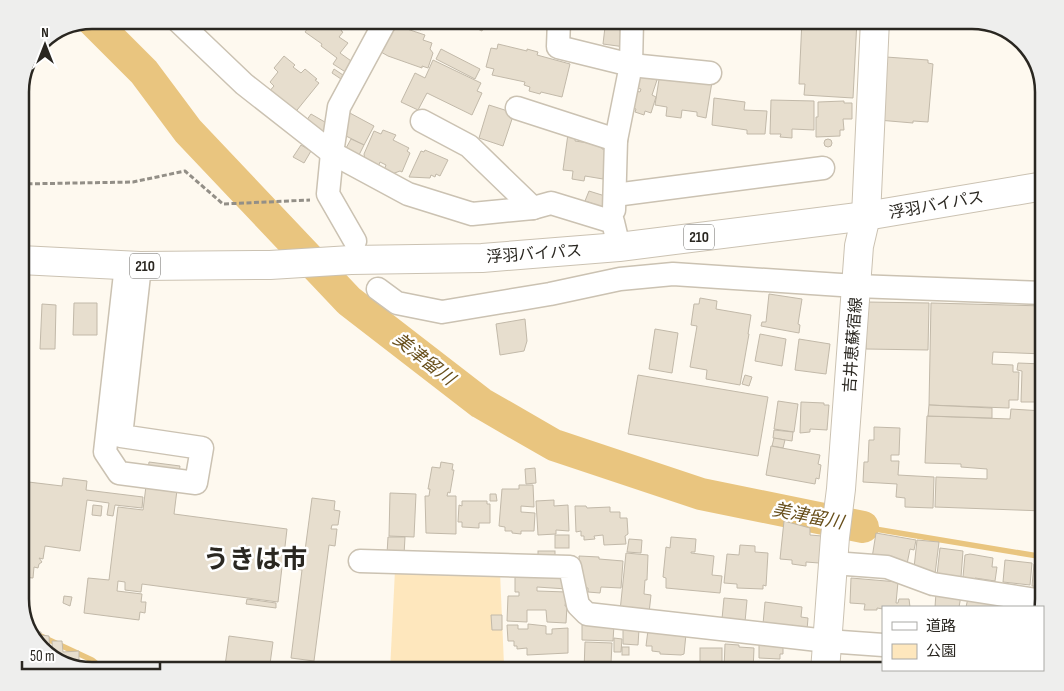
<svg xmlns="http://www.w3.org/2000/svg" width="1064" height="691" viewBox="0 0 1064 691" font-family="'Sofia Sans Condensed','Noto Sans JP',sans-serif">
  <style>
    .green { fill: #fee7bd }
    .lines { fill: none; stroke-linecap: round; stroke-linejoin: round }
    .stream { stroke: #e9c57f; stroke-width: 5.5 }
    .river { stroke: #e9c57f; stroke-width: 32 }
    .building { fill: #e7dece; stroke: #c2b9a9 }
    .minor-casing { stroke: #cbc2b2; stroke-width: 25 }
    .major-casing { stroke: #cbc2b2; stroke-width: 30 }
    .highway-casing { stroke: #cbc2b2; stroke-width: 30 }
    .path { stroke: #938f87; stroke-width: 3; stroke-dasharray: 5 2.5; stroke-linecap: butt }
    .minor { stroke: #fff; stroke-width: 22 }
    .major { stroke: #fff; stroke-width: 28 }
    .highway { stroke: #fff; stroke-width: 28 }
    .labels { text-anchor: middle; stroke-width: 5; stroke-linejoin: round; paint-order: stroke }
    .shield { fill: #fff; stroke: #6a6864; stroke-width: 1 }
    .shield-label { font-size: 15px; font-weight: bold; fill: #2a2721 }
    .street-label { font-size: 16px; fill: #2a2721; stroke: #fff }
    .water-label { font-size: 18px; font-style: italic; fill: #684f1b; stroke: #fff }
    .town-label { font-size: 26px; font-weight: bold; fill: #2a2721; stroke: #fff }
    .rim { fill: none; stroke: #2a2721; stroke-width: 2.5 }
  </style>
  <rect width="100%" height="100%" fill="#fef9ef"/>
  <polygon class="green" points="395,570 500,572 504,665 497,671 390,671"/>
  <g class="lines">
    <g class="stream">
      <polyline points="863,527 1044,557"/>
      <polyline points="28,630 92,660 106,671"/>
    </g>
    <polyline class="river" points="92,20 144,72 188,131 349,301 481,403 554,445 701,494 863,527"/>
  </g>
  <g class="building">
    <polygon points="314,20 341,20 346,24 341,31 343,32 339,37 348,43 340,53 354,63 347,73 333,64 337,58 321,46 322,44 305,32"/>
    <polygon points="389,20 401,27 425,35 423,40 432,43 430,49 433,53 428,68 422,66 422,68 388,56 374,48"/>
    <polygon points="402,20 425,20 421,30 401,22"/>
    <polygon points="458,20 491,20 487,27 484,26 482,31"/>
    <polygon points="802,20 857,20 853,98 804,95 805,84 799,84"/>
    <polygon points="605,27 627,31 625,47 603,44"/>
    <polygon points="498,44 527,51 527,49 538,52 537,55 570,64 562,97 541,92 540,94 529,91 530,87 524,85 525,82 492,75 494,69 486,67 491,48 497,49"/>
    <polygon points="441,49 480,69 475,79 436,59"/>
    <polygon points="284,56 295,65 293,67 301,73 305,69 317,79 315,80 319,83 293,115 267,94 274,86 270,82 278,72 274,68"/>
    <polygon points="886,57 928,60 928,63 933,64 928,122 913,121 913,123 878,120"/>
    <polygon points="433,60 481,83 477,91 482,93 472,115 427,93 418,110 401,102 415,73 425,78"/>
    <polygon points="334,69 343,75 341,79 332,73"/>
    <polygon points="660,73 712,82 706,118 697,116 697,112 682,110 681,118 666,116 667,107 655,105"/>
    <polygon points="636,75 657,80 652,95 656,97 651,113 645,111 644,115 635,112 636,109 631,107 636,91 640,92 641,89 632,87"/>
    <polygon points="714,98 745,102 744,110 767,111 765,134 747,134 747,130 712,125"/>
    <polygon points="771,100 814,101 814,130 792,129 792,138 780,137 781,134 770,134"/>
    <polygon points="844,101 844,103 852,103 852,119 843,119 844,130 840,130 840,136 816,137 816,117 818,117 818,102"/>
    <polygon points="489,105 514,113 503,146 479,138"/>
    <polygon points="348,112 374,126 364,145 340,133"/>
    <polygon points="311,114 330,125 323,135 304,124"/>
    <polygon points="383,130 396,135 393,140 409,148 407,151 410,153 402,172 400,171 392,174 384,170 386,165 380,162 378,167 365,161 364,154 374,131 381,134"/>
    <polygon points="568,134 576,135 575,141 602,145 602,149 608,149 603,179 585,176 584,181 572,179 573,171 563,170"/>
    <polygon points="351,139 364,145 358,157 345,150"/>
    <circle cx="828" cy="143" r="4"/>
    <polygon points="301,145 311,151 304,163 293,157"/>
    <polygon points="425,150 448,160 440,176 436,174 435,177 431,175 430,178 409,177 421,151 424,152"/>
    <polygon points="589,191 605,196 602,207 585,201"/>
    <polygon points="769,294 802,299 798,324 800,325 799,333 761,326 762,322 766,322"/>
    <polygon points="700,298 717,301 716,309 751,315 748,334 749,334 740,385 706,379 707,370 690,367 697,326 691,325 694,304 699,304"/>
    <polygon points="867,302 929,303 928,350 866,349"/>
    <polygon points="74,303 97,303 97,335 73,335"/>
    <polygon points="931,303 1044,306 1044,354 993,352 992,364 1013,365 1013,372 1019,372 1018,400 1009,400 1009,408 929,405"/>
    <polygon points="42,304 56,305 55,349 40,349"/>
    <polygon points="525,319 527,341 524,351 500,355 496,324"/>
    <polygon points="655,329 678,333 672,373 649,369"/>
    <polygon points="760,334 786,339 782,366 755,361"/>
    <polygon points="799,339 830,344 826,374 795,370"/>
    <polygon points="1018,363 1043,364 1042,402 1021,402 1022,371 1017,370"/>
    <polygon points="638,375 768,397 758,456 628,434"/>
    <polygon points="745,375 752,377 749,386 742,384"/>
    <polygon points="1044,399 1044,472 1041,472 1041,466 1038,466 1038,481 1044,481 1044,511 935,507 936,477 987,479 987,469 961,467 961,464 925,463 927,416 1010,419 1011,409 1043,411"/>
    <polygon points="778,401 798,404 794,432 774,429"/>
    <polygon points="801,402 824,403 824,405 829,405 827,430 810,429 810,432 800,433"/>
    <polygon points="929,405 992,408 992,418 928,416"/>
    <polygon points="874,427 900,428 899,455 891,455 891,461 899,461 898,475 934,477 933,508 905,507 905,498 896,497 897,484 863,482 864,462 868,462 869,440 874,440"/>
    <polygon points="774,430 793,432 792,441 773,438"/>
    <polygon points="774,438 785,440 783,448 772,446"/>
    <polygon points="771,446 820,455 818,464 821,465 819,479 816,478 815,484 766,475"/>
    <polygon points="149,462 180,466 174,514 287,529 284,555 304,558 312,498 335,501 334,510 340,511 338,525 332,525 331,529 337,529 335,546 329,545 314,661 291,658 302,570 282,567 278,602 142,584 141,592 125,590 125,582 118,581 117,591 142,594 141,602 146,602 145,613 140,612 139,620 84,613 88,578 109,580 118,507 143,510"/>
    <polygon points="441,462 453,464 452,470 454,470 450,493 448,492 447,496 456,496 456,534 426,533 425,496 429,496 430,489 428,489 432,467 440,468"/>
    <polygon points="535,468 536,483 526,484 525,469"/>
    <polygon points="63,478 87,481 86,490 143,497 142,508 115,505 113,516 107,515 109,503 87,500 80,551 45,546 43,559 39,558 42,562 39,564 38,568 34,567 33,578 20,577 20,481 62,486"/>
    <polygon points="519,485 533,485 534,507 521,506 521,512 535,513 534,531 521,531 521,534 512,533 512,531 505,531 505,527 499,526 502,489 519,489"/>
    <polygon points="390,493 416,494 414,537 389,536"/>
    <polygon points="490,494 496,494 497,501 490,501"/>
    <polygon points="554,500 554,506 568,505 569,531 556,530 556,534 538,535 536,501"/>
    <polygon points="462,501 487,501 487,504 490,504 490,523 479,523 479,528 462,527 462,522 458,522 459,505 462,506"/>
    <polygon points="93,505 102,506 101,516 92,515"/>
    <polygon points="575,506 586,506 587,508 610,507 610,512 620,512 620,518 627,518 628,534 625,536 626,544 604,545 603,535 594,536 595,539 584,540 584,536 581,536 581,531 576,532"/>
    <polygon points="784,521 810,528 810,535 822,536 819,563 806,562 806,566 792,564 792,560 780,559"/>
    <polygon points="876,533 916,540 914,550 910,549 907,564 872,558"/>
    <rect x="555" y="535" width="14" height="13"/>
    <polygon points="388,537 405,537 404,555 387,554"/>
    <polygon points="671,537 696,539 695,552 691,552 691,553 714,556 712,575 722,576 720,593 666,588 666,578 663,577 666,547 670,548"/>
    <polygon points="629,539 642,540 641,553 627,552"/>
    <polygon points="917,540 939,542 935,574 914,568"/>
    <polygon points="740,545 755,546 755,552 768,553 766,586 763,585 763,589 737,588 737,584 724,583 727,554 739,555"/>
    <polygon points="940,548 963,551 961,577 937,575"/>
    <rect x="538" y="551" width="17" height="8"/>
    <polygon points="626,553 648,555 647,580 645,580 644,594 651,595 649,613 620,611"/>
    <polygon points="970,554 993,558 992,567 997,567 995,581 975,578 974,582 963,577 965,555"/>
    <polygon points="579,556 599,557 599,559 623,561 621,588 601,587 600,593 588,592 588,588 580,587"/>
    <polygon points="1005,560 1032,563 1030,585 1003,582"/>
    <polygon points="1034,564 1044,565 1044,587 1032,586"/>
    <polygon points="515,573 564,576 567,589 537,587 537,591 567,592 565,606 567,606 566,623 547,622 546,610 527,610 527,622 507,621 508,596 519,596 519,592 515,592"/>
    <polygon points="851,578 898,582 896,603 898,603 899,599 909,599 910,607 883,607 883,609 877,608 877,610 864,610 865,604 850,603"/>
    <polygon points="936,593 961,596 959,607 935,607"/>
    <polygon points="64,596 72,597 70,606 63,603"/>
    <polygon points="724,598 747,600 745,622 722,619"/>
    <polygon points="968,598 1028,607 966,607"/>
    <polygon points="247,599 276,603 276,608 246,604"/>
    <polygon points="765,602 802,607 801,617 808,618 807,630 763,624"/>
    <polygon points="491,615 502,615 502,630 492,630"/>
    <polygon points="528,624 546,626 546,634 552,634 552,629 568,628 568,653 527,655 527,648 517,649 517,646 514,646 514,641 508,641 507,625 518,625 518,629 528,629"/>
    <polygon points="582,625 614,625 613,641 582,640"/>
    <polygon points="623,628 639,629 638,645 623,644"/>
    <polygon points="648,630 686,634 684,654 681,655 660,654 660,652 652,651 652,646 646,646"/>
    <polygon points="29,632 41,632 41,635 49,636 50,657 30,635"/>
    <polygon points="229,636 273,642 269,671 225,666"/>
    <polygon points="614,638 622,639 621,652 614,652"/>
    <polygon points="52,641 62,641 63,652 79,651 79,663 93,663 93,671 53,659"/>
    <polygon points="585,642 612,643 611,663 629,664 628,671 584,671"/>
    <polygon points="759,643 783,645 783,654 780,654 780,659 759,658"/>
    <polygon points="725,644 739,645 739,647 754,648 753,671 732,671 732,670 724,669"/>
    <rect x="622" y="647" width="7" height="8"/>
    <rect x="700" y="648" width="22" height="23"/>
    <polygon points="655,664 678,665 677,671 655,671"/>
    <polygon points="521,666 573,668 573,671 520,670"/>
    <polygon points="634,666 645,667 645,669 653,669 653,671 634,671"/>
    <polygon points="935,670 960,670 973,671 935,671"/>
  </g>
  <g class="lines">
    <g class="minor-casing">
      <g id="minor">
        <polyline points="177,20 244,84 332,153 408,194 472,214 533,208 551,203 613,222 619,247"/>
        <polyline points="559,20 558,47 631,65 710,73"/>
        <polyline points="517,108 616,140"/>
        <polyline points="422,121 469,146 533,208"/>
        <polyline points="615,195 823,168"/>
        <polyline points="614,210 616,140 631,65 632,20"/>
        <polyline points="355,241 328,194 332,153 339,107 386,20"/>
        <polyline points="126,265 105,452 119,473 196,483 202,448 121,436 140,266"/>
        <polyline points="378,289 397,303 442,312 550,294 620,279 673,274 856,286 1044,293"/>
        <polyline points="360,561 570,567 578,605 587,614 827,641 883,645"/>
        <polyline points="833,563 887,567 933,584 1043,601"/>
      </g>
    </g>
    <g class="major-casing">
      <polyline id="major" points="825,671 835,537 841,489 859,246 866,216 875,20"/>
    </g>
    <g class="highway-casing">
      <polyline id="highway" points="20,260 140,266 270,265 351,260 482,258 619,247 866,216 1044,186"/>
    </g>
    <polyline class="path" points="20,184 133,182 185,171 223,204 310,200"/>
    <use href="#minor" class="minor"/>
    <use href="#major" class="major"/>
    <use href="#highway" class="highway"/>
  </g>
  <g class="labels">
    <g class="shield">
      <rect x="684" y="224.5" width="30" height="25" rx="4"/>
      <rect x="130" y="253.5" width="30" height="25" rx="4"/>
    </g>
    <g class="shield-label">
      <text x="699" y="242">210</text>
      <text x="145" y="271">210</text>
    </g>
    <g class="street-label">
      <text transform="translate(936 204) rotate(-10)" y="6">浮羽バイパス</text>
      <text transform="translate(534 253) rotate(-4)" y="6">浮羽バイパス</text>
      <text transform="translate(852 345) rotate(-86)" y="6">吉井恵蘇宿線</text>
    </g>
    <g class="water-label">
      <text transform="translate(424 359) rotate(38)" y="6">美津留川</text>
      <text transform="translate(808 516) rotate(11)" y="6">美津留川</text>
    </g>
    <g class="town-label">
      <text x="255" y="568">うきは市</text>
    </g>
  </g>
  <path d="M0 0H1064V691H0ZM92 29H972A63 63 0 0 1 1035 92V599A63 63 0 0 1 972 662H92A63 63 0 0 1 29 599V92A63 63 0 0 1 92 29Z" fill="#eeeeed" fill-rule="evenodd"/>
  <path class="rim" d="M92 29H972A63 63 0 0 1 1035 92V599A63 63 0 0 1 972 662H92A63 63 0 0 1 29 599V92A63 63 0 0 1 92 29Z"/>
  <rect x="882" y="606" width="162" height="65" fill="#ffffff" stroke="#aaa9a6"/>
  <rect x="892" y="622" width="25" height="8" fill="#ffffff" stroke="#aaa9a6"/>
  <text x="926" y="631" font-size="15" fill="#2a2721">道路</text>
  <rect x="892" y="644" width="25" height="15" fill="#fee7bd" stroke="#aaa9a6"/>
  <text x="926" y="656" font-size="15" fill="#2a2721">公園</text>
  <g transform="translate(45 45)" stroke="#ffffff" stroke-width="4" paint-order="stroke">
  <path d="M0-4L9 19L0 12L-9 19Z" fill="#2a2721"/>
  <text y="-8" font-size="14" font-weight="bold" text-anchor="middle" fill="#2a2721">N</text>
  </g>
  <path d="M22 661v8h138v-8" fill="none" stroke="#2a2721" stroke-width="2.5"/>
  <text x="30" y="661" font-size="15" fill="#2a2721" stroke="#ffffff" stroke-width="4" paint-order="stroke">50 m</text>
</svg>
